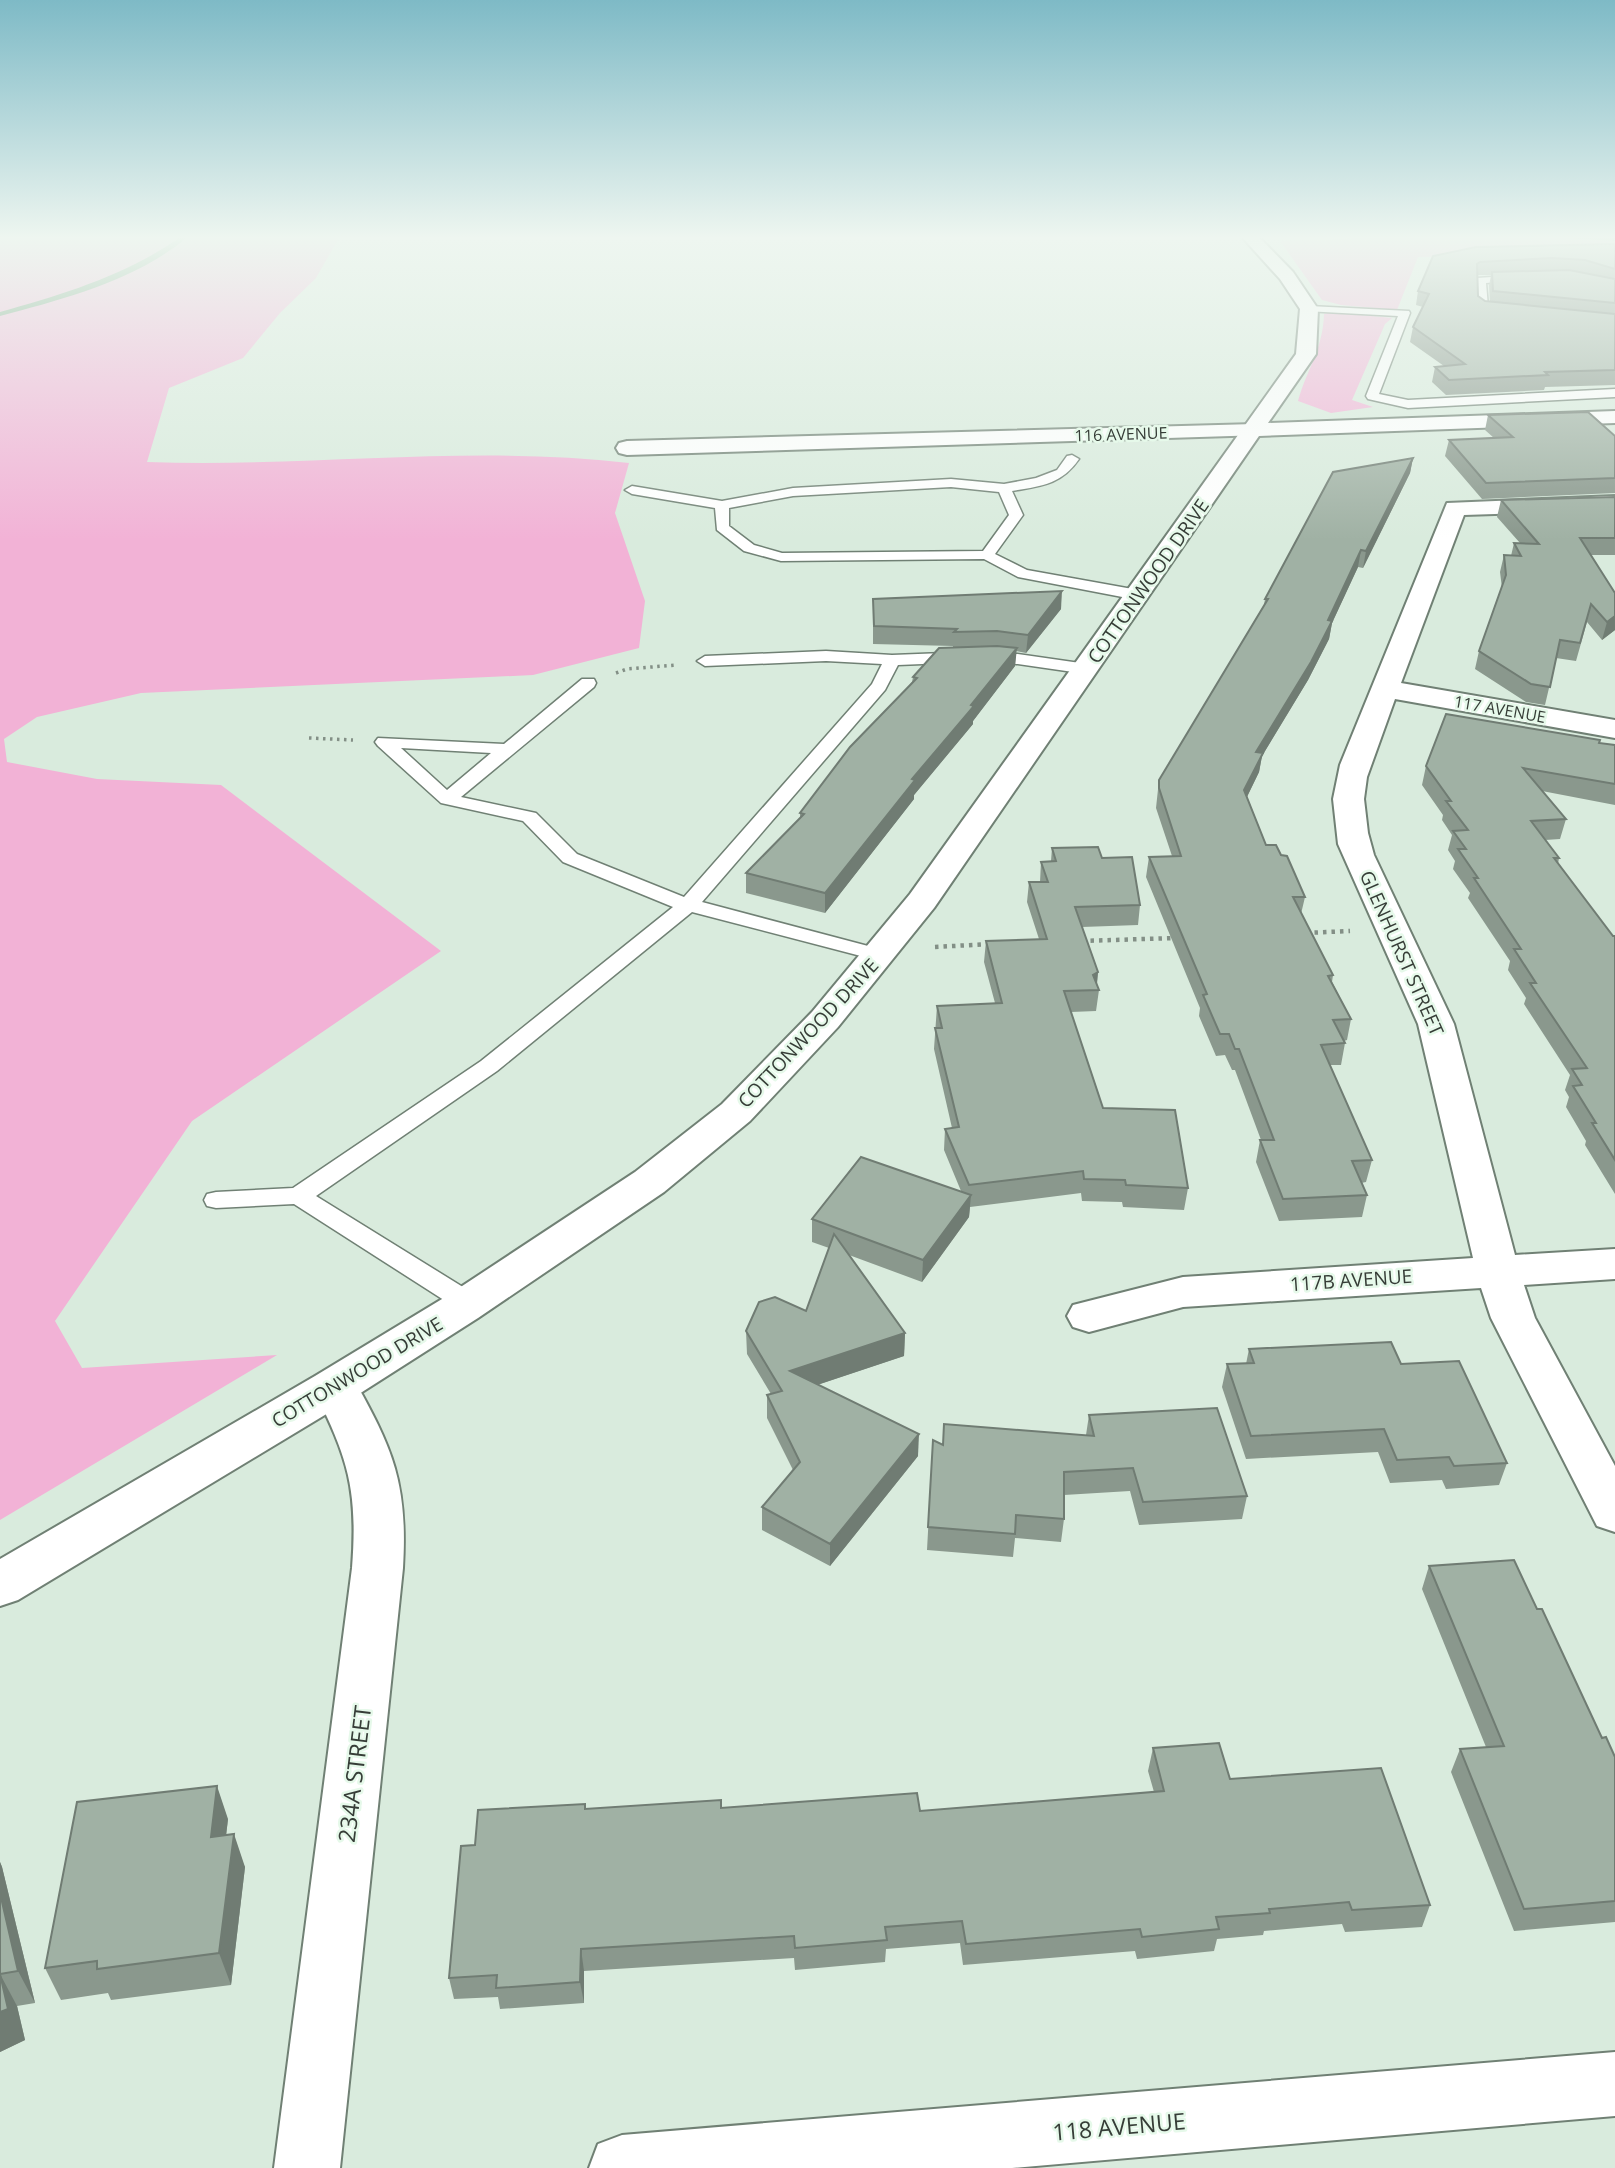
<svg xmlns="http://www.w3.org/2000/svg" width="1615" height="2168" viewBox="0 0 1615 2168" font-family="'Open Sans',sans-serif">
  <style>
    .green { fill: #f2b2d6 }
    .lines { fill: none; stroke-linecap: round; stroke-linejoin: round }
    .stream { fill: #6a9c77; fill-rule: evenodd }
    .lane-casing { stroke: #708074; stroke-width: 3 }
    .street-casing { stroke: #708074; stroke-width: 4 }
    .secondary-casing { stroke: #708074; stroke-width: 4 }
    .path-far1 { stroke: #838f86; stroke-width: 3.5; stroke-dasharray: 2.5 4.5; stroke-linecap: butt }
    .path { stroke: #838f86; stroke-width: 4.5; stroke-dasharray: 3.5 5; stroke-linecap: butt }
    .lane { fill: #fff; fill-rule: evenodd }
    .street { fill: #fff; fill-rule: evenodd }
    .secondary { fill: #fff; fill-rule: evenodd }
    .wall { fill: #8a988d; fill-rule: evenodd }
    .shaded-wall { fill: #707c73 }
    .building { fill: #a0b1a4; stroke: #707c73; stroke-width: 2 }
    .labels { text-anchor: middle; stroke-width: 5; stroke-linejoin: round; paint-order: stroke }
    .far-street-label { font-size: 16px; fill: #363d37; stroke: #e6f9ea }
    .street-label { font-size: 19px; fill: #363d37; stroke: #e6f9ea }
    .near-street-label { font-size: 23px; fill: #363d37; stroke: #e6f9ea }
  </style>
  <rect width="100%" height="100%" fill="#d9ebdd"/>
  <g class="green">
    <path d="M0 236H340L316 278 280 313 243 358 169 388 147 462C307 468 469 444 629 463L615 513 645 601 639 648 533 675 141 693 37 717 4 739 7 762 97 779 221 785 441 951 192 1121 55 1321 82 1368 277 1355 0 1520Z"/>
    <polygon points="1419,236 1615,236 1615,254 1418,257 1397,310 1341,305 1322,300 1280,241"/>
    <path d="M1332 312 1392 318 1385 324 1352 400 1373 407 1331 413 1298 401C1307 369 1323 349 1324 314Z"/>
  </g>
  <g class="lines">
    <g class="stream">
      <path d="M182 236H189C137 280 64 299 0 316V312C64 294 127 275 182 236Z"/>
      <polygon points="1569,236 1615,237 1615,241 1572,238"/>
    </g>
    <g class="lane-casing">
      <g id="lane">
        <polygon points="1521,275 1525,276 1525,280 1486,283 1488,307 1504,310 1504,314 1479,312 1477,278"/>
        <polygon points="1309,306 1409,311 1410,313 1379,394 1408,400 1615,389 1615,397 1408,408 1368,399 1366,396 1398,316 1305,311 1304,309"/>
        <path d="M1072 455 1079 459C1061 485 1041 486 1012 491L1023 515 995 554 1027 570 1138 590 1143 592 1146 595 1143 598 1138 600 1018 577 984 559 781 561 744 551 717 530 715 508 632 494 625 490 632 486 722 501 793 488 951 479 1004 484 1036 478 1057 470 1067 456ZM951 487 999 492 1009 515 983 551 782 553 754 545 729 526V508L793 496Z"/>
        <path d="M826 651 892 655 996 651 1087 664 1095 669 1087 674 996 661 898 665 885 690 702 902 887 951 890 955 887 959 880 961 692 912 497 1071 316 1196 479 1297 483 1304 479 1311 470 1313 461 1311 294 1204 216 1208 207 1206 204 1200 207 1194 216 1192 293 1188 481 1061 673 907 563 862 523 821 441 803 378 746 375 742 378 738 504 744 582 679H594L596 683 594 687 461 797 536 813 577 854 684 897 872 684 882 664 826 661 705 666 697 661 705 656ZM401 748 491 753 447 790Z"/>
      </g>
    </g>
    <g class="street-casing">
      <g id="street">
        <polygon points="1255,424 1263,425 1266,430 1263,435 627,455 619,453 616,448 619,443 627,441"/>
        <polygon points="1615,496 1615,510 1464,515 1401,683 1615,720 1615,738 1395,699 1367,777 1364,799 1368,833 1374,855 1454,1024 1515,1255 1615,1249 1615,1279 1524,1285 1535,1318 1615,1466 1615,1532 1597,1526 1491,1318 1481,1288 1183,1307 1089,1332 1073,1327 1067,1316 1073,1305 1183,1277 1473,1258 1418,1024 1338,844 1333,799 1340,765 1447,503"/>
        <path d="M336 1371 352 1376C393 1449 408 1483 403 1568L340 2168H274L352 1568C358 1489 348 1458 313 1388L320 1376Z"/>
        <polygon points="1615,2052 1615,2116 1012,2168 589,2168 598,2144 622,2135"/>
      </g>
    </g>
    <g class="secondary-casing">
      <polygon id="secondary" points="1241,236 1258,236 1293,272 1318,309 1316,354 1268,423 1615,411 1615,423 1259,436 934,908 838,1027 750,1121 664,1192 478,1318 348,1401 18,1600 0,1606 0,1559 315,1376 447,1296 635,1172 722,1104 812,1012 910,894 1296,354 1300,309 1280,279"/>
    </g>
    <g class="path-far1">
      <polyline points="616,673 627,669 676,665"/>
      <polyline points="309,738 353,740"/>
    </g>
    <g class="path">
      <polyline points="1306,933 1350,931"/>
      <polyline points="1082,941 1175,938"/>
      <polyline points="935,947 990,944"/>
    </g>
    <use href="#lane" class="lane"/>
    <use href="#street" class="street"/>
    <use href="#secondary" class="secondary"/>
  </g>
  <g class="wall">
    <path d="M1615 244V385L1545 387 1544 390 1446 395 1432 382 1435 367 1444 366 1410 342 1413 327 1423 307 1416 305 1418 291 1433 256ZM1478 275H1491L1489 286 1490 302 1485 301 1478 296Z"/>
    <polygon points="1488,415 1615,436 1615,493 1482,499 1445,456 1449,440 1494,438 1485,430"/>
    <polygon points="1413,458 1410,473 1363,568 1358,567 1332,623 1329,639 1308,680 1262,756 1259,772 1247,797 1266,845 1281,855 1305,897 1301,914 1333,975 1332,982 1351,1019 1347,1040 1344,1041 1345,1043 1341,1065 1330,1065 1372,1160 1366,1182 1361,1183 1367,1195 1362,1217 1279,1221 1256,1162 1260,1140 1261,1140 1235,1070 1232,1070 1225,1055 1216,1056 1199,1016 1200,1008 1146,877 1149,857 1172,856 1156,808 1159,780 1264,605 1265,599"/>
    <polygon points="1615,497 1615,555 1590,555 1615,593 1615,630 1602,640 1587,622 1576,661 1556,658 1545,705 1526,702 1475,669 1479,651 1502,588 1500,572 1504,555 1511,556 1514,543 1520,543 1497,517 1501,500"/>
    <polygon points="873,599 1061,609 1026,653 1016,651 1015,666 973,721 973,724 914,795 914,799 825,913 746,893 746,873 800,818 800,813 912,682 913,677 953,647 953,646 873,644"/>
    <polygon points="1599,743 1615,745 1615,805 1542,791 1566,819 1560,839 1545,840 1559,858 1558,864 1613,936 1615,936 1615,1194 1585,1145 1586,1141 1566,1107 1569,1097 1565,1090 1570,1075 1524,1004 1526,998 1508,970 1510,961 1468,898 1470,893 1453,869 1455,861 1448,850 1452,835 1442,820 1443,815 1422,785 1426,766"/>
    <polygon points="1052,848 1102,858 1140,905 1138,925 1082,927 1098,972 1097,985 1099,990 1096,1011 1071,1012 1103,1108 1188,1188 1184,1210 1123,1207 1122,1202 1082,1201 1081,1193 970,1207 969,1217 922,1282 849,1255 905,1333 904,1356 817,1385 918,1456 830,1566 762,1530 762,1507 793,1470 767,1418 767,1395 771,1394 747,1354 746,1331 806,1311 829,1248 812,1242 812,1219 961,1191 944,1150 945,1129 952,1128 934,1049 937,1006 995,1003 984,962 986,941 1039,939 1027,902 1029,882 1040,882 1041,862 1051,861"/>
    <polygon points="1249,1349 1401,1364 1507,1463 1499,1485 1446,1489 1442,1480 1390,1483 1378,1452 1246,1459 1222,1387 1227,1364 1246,1364"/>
    <polygon points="1089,1415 1247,1496 1242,1519 1139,1525 1130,1491 1064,1495 1064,1519 1061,1542 1015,1538 1013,1557 927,1550 933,1440 943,1445 1086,1435"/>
    <polygon points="1429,1566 1537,1609 1602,1738 1615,1757 1615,1922 1514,1931 1451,1772 1460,1749 1486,1747 1422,1589"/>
    <polygon points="1153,1748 1230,1779 1430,1905 1422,1927 1345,1932 1342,1924 1264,1931 1263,1935 1217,1939 1214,1951 1137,1959 1135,1951 963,1965 960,1943 886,1949 885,1962 795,1970 794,1958 584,1971 584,2003 500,2009 498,1997 454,1999 449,1978 475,1845 585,1804 586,1808 721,1808 920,1811 1154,1792 1148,1771"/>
    <polygon points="228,1819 226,1835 245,1867 231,1985 111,2000 108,1993 61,2000 45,1968"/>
    <polygon points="0,1862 2,1867 35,2003 17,2006 25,2040 0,2052"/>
  </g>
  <g class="shaded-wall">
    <polygon points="1413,458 1410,473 1363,568 1366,551"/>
    <polygon points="1361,550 1358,567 1332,623 1329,639 1308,680 1262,756 1259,772 1241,809 1244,790 1256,752"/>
    <polygon points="1062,591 1061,609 1026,653 1028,635"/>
    <polygon points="1615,616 1615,630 1602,640 1607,622"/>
    <polygon points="1017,648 1015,666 973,721 973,724 914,795 914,799 825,913 825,893 912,779"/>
    <polygon points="1098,972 1096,990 1093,975"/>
    <polygon points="971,1195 969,1217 922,1282 923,1260"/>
    <polygon points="905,1333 904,1356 790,1394 790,1371"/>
    <polygon points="919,1434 918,1456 830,1566 830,1544"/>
    <polygon points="217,1786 228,1819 222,1870 211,1837"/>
    <polygon points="234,1834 245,1867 231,1985 219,1953"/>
    <polygon points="0,1862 2,1867 35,2003 18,1971 0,1893"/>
    <polygon points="581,1949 584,1971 584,2003 580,1982"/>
    <polygon points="0,1974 17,2006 25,2040 0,2052"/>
  </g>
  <g class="building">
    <polygon points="1615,244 1615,269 1585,260 1552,258 1480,262 1477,264 1478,296 1485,301 1615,314 1615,370 1545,372 1548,375 1449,380 1435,367 1465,364 1413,327 1429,294 1418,291 1433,256 1476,247"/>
    <polygon points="1569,270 1615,279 1615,303 1493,291 1492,272"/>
    <polygon points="1588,412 1615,436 1615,478 1486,483 1449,440 1513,437 1488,415"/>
    <polygon points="1413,458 1366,551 1361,550 1328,620 1332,621 1311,662 1256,752 1263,753 1244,790 1266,845 1276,845 1281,855 1287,856 1305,897 1293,897 1333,975 1328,976 1351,1019 1333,1020 1345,1043 1321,1045 1372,1160 1352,1161 1367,1195 1283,1199 1260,1140 1274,1140 1239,1049 1235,1049 1229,1034 1220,1034 1203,995 1207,994 1149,857 1181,856 1159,788 1159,780 1268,599 1265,599 1333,472"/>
    <polygon points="1615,497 1615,538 1580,538 1615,593 1615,616 1607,622 1591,604 1580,643 1560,640 1550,687 1531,684 1479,651 1506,575 1504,555 1521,556 1514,543 1539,544 1501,500"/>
    <polygon points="1062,591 1028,635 997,631 954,632 957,629 874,626 873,599"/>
    <polygon points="997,646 1017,648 971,705 974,706 912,779 915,780 825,893 746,873 804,814 800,813 850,747 917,678 913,677 939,648"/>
    <polygon points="1446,714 1600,740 1599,743 1615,745 1615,784 1523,768 1566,819 1531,821 1559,858 1554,858 1613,936 1615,936 1615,1160 1592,1123 1596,1123 1573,1086 1582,1085 1572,1069 1587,1068 1530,983 1536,983 1514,949 1521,949 1474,878 1478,878 1458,849 1466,849 1453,831 1468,830 1446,801 1451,801 1426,766"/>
    <polygon points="1098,847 1102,858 1132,857 1140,905 1075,907 1098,972 1093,975 1099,990 1064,991 1103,1108 1175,1110 1188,1188 1126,1185 1125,1180 1084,1179 1083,1171 969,1185 945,1129 959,1127 935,1028 942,1028 937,1006 1002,1003 986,941 1047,939 1029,882 1048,882 1041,862 1056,861 1052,848"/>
    <polygon points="861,1157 971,1195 923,1260 812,1219"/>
    <polygon points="834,1234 905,1333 790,1371 919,1434 830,1544 762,1507 800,1462 767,1395 782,1391 746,1331 759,1302 775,1297 806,1311"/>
    <polygon points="1391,1342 1401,1364 1459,1361 1507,1463 1454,1466 1449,1457 1397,1460 1384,1429 1251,1436 1227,1364 1254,1363 1249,1349"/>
    <polygon points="1217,1408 1247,1496 1143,1502 1133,1468 1064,1472 1064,1519 1016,1515 1015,1534 928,1527 933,1440 943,1445 944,1424 1094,1436 1089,1415"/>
    <polygon points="1514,1560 1537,1609 1542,1609 1602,1738 1606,1737 1615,1757 1615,1901 1524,1909 1460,1749 1504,1746 1429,1566"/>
    <polygon points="1219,1743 1230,1779 1381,1768 1430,1905 1352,1910 1349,1902 1269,1909 1270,1913 1216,1917 1219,1929 1142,1937 1140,1929 966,1944 962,1921 885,1927 887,1940 795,1948 794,1936 581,1949 580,1982 496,1988 497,1975 449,1978 461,1846 475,1845 478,1810 585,1804 585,1809 721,1800 721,1808 917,1793 920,1811 1164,1791 1153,1748"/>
    <polygon points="217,1786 211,1837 234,1834 219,1953 97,1969 97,1961 45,1968 77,1802"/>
    <polygon points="0,1893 18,1971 0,1974 8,2009 0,2012"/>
  </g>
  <linearGradient id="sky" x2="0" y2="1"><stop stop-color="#7ebac6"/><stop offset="0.44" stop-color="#eef6f0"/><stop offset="1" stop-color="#eef6f0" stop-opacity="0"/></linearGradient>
  <rect width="1615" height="540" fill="url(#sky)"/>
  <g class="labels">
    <g class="far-street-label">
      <text transform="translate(1121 434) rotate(-2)" y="6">116 AVENUE</text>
      <text transform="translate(1500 709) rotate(10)" y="6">117 AVENUE</text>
    </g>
    <g class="street-label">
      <text transform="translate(1148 581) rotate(-55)" y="7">COTTONWOOD DRIVE</text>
      <text transform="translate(1402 953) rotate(66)" y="7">GLENHURST STREET</text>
      <text transform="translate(808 1033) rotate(-47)" y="7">COTTONWOOD DRIVE</text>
      <text transform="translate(1351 1280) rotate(-4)" y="7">117B AVENUE</text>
      <text transform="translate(357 1372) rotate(-31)" y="7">COTTONWOOD DRIVE</text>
    </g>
    <g class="near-street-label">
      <text transform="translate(355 1774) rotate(-83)" y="8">234A STREET</text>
      <text transform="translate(1119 2127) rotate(-5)" y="8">118 AVENUE</text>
    </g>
  </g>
</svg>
